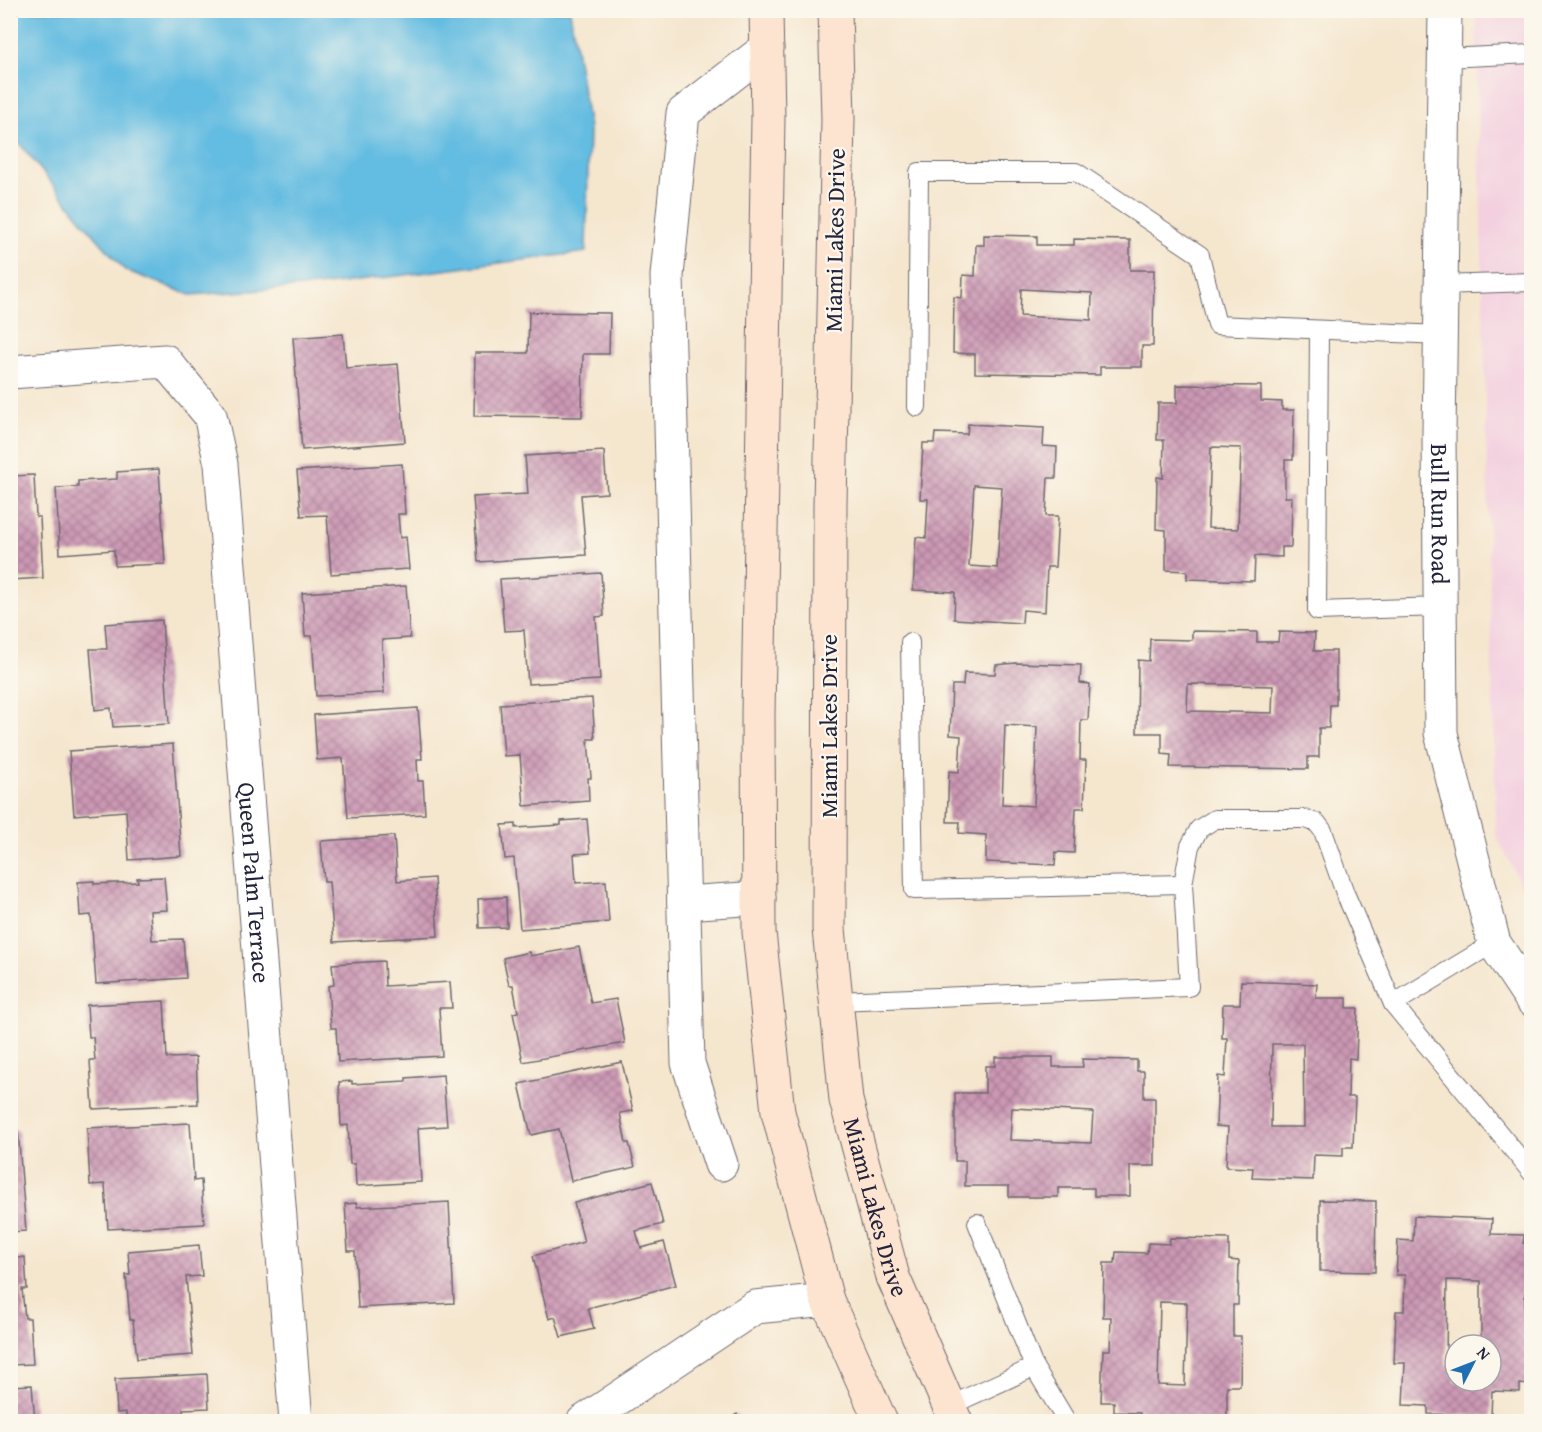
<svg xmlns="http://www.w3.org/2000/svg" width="1542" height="1432" viewBox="0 0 1542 1432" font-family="'Gentium Book Plus',serif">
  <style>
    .built { fill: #f3cfdf }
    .water { fill: #63bce1; stroke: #426f8e; stroke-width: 1.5 }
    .building { fill: url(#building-cross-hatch); fill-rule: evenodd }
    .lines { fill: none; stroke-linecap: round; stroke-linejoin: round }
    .service-casing { stroke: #6c676e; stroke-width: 20 }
    .minor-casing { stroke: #6c676e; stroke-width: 35 }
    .secondary-casing { stroke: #6c676e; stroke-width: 35 }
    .service { stroke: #fff; stroke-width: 18 }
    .minor { stroke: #fff; stroke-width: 33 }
    .secondary { stroke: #fde4d0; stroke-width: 33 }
    .labels { text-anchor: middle; stroke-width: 4.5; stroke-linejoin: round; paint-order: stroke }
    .street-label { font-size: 24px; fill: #22223b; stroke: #fbf7ec }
  </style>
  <defs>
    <pattern id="building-cross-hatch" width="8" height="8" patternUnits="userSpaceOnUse" patternTransform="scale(1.5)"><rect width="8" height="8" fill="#cc98b4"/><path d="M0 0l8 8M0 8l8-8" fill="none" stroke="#a57c94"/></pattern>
  </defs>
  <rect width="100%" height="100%" fill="#fbf7ec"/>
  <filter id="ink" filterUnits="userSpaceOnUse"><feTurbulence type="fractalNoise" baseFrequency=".0167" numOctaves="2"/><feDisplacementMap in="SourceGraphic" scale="12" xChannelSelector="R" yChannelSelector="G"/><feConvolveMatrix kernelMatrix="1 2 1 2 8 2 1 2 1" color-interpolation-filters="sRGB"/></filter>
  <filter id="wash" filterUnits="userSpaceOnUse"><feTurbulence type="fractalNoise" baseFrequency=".008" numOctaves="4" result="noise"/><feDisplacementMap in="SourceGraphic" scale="24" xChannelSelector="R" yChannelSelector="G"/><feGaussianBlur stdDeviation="1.35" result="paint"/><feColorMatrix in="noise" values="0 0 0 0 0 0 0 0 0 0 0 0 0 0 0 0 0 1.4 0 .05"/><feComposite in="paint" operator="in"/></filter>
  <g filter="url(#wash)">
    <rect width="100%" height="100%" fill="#f5e6ce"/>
    <polygon class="built" points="1476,11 1531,11 1531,904 1496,835"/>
    <polygon class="water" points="10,11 570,11 589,128 586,252 318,286 190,295 125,270 88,228 11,133"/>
    <g id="blocks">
      <g class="building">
        <path d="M984 235 1037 236V245H1074V239L1130 240V270H1154L1153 346H1142V367H1100V375L975 373V354L953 353 954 297 962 298 963 275 975 276 976 245H984ZM1021 289 1092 293 1091 320 1020 316Z"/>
        <polygon points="529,312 610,313 609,354 583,354 582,417 474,416 475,353 528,353"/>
        <polygon points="343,334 346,368 398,364 405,442 302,450 293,338"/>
        <path d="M1177 385 1261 386V401L1282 402V410H1294L1293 460H1285V497H1292L1291 547H1282V557L1255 556 1254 581 1187 579V571L1166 570V530L1156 529 1157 477 1163 478 1164 440H1157L1158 403H1177ZM1211 447 1241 448 1238 529 1208 528Z"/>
        <path d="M968 424 1044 428 1043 446 1057 447 1056 478H1048L1046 516H1058L1055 567H1047L1045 612 1023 610 1022 623 954 619 955 592 913 590 916 537 926 538 928 499H920L923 443H934L935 433 967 434ZM974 485 1002 487 997 568 969 566Z"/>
        <polygon points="604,451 607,493 581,495 586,555 478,562 473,497 528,494 525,456"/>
        <polygon points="402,464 405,514 398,514 400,538 406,537 409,569 331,574 327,515 301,516 297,471"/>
        <polygon points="159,469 165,564 115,566 114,550 60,554 56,488 78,487 78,481 117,479 117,472"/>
        <polygon points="34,475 36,517 40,517 43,578 10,580 10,476"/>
        <polygon points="601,573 604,616 596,617 600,680 528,684 524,630 504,631 500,579"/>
        <polygon points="406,586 410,638 382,640 384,693 316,696 312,636 305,636 302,593"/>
        <polygon points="162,620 169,724 113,727 111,708 95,710 90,649 107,649 105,624"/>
        <path d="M1192 631 1257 632V642H1278L1279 632 1315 633 1314 651H1336V705H1330L1329 728H1319V757H1308V769L1170 767 1171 755 1162 754V733H1137L1138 660 1149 661 1150 639 1192 640ZM1188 684 1273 686 1272 713 1187 711Z"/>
        <path d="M1016 663 1081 665 1080 683 1090 684 1088 720H1081L1080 760H1086L1084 808H1076L1074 853 1056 852 1055 865 986 862V835L959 833 960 822H947L949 771 959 772 961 736 950 735 952 685H963L964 673 995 674 996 665ZM1005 725 1037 727 1034 806 1002 804Z"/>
        <polygon points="592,698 595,739 588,739 591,778 588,778 589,801 524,806 520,755 504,756 500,704"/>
        <polygon points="418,708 422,759 417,759 418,781 423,781 425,814 348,818 343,758 317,760 314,715"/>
        <polygon points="173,744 181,856 129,860 126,811 74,815 69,751"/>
        <polygon points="587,819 590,853 574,854 576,883 606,881 609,922 520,929 514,858 505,859 502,825 516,824 516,828 561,825 561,821"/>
        <polygon points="394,836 397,881 434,878 438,936 334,942 329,882 324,882 321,841"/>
        <polygon points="164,877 167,910 150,911 152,940 183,939 186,978 96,984 91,915 80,916 78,882 94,881 94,884 138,882 137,878"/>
        <polygon points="506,897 507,927 479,928 478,899"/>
        <polygon points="579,947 591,1003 616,999 625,1043 523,1062 513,1013 518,1012 513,985 509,985 503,958 529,952 530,956"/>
        <polygon points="384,961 385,986 450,982 452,1008 439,1008 442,1056 338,1062 336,1028 331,1028 328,986 334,985 332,964"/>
        <path d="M1241 981 1317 984 1316 998H1347V1008H1358L1356 1059 1349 1058 1348 1097H1355L1353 1147H1343V1156L1314 1155 1313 1180 1252 1178 1253 1168 1226 1167 1228 1127 1216 1126 1218 1076 1225 1077 1227 1038H1222L1223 1004H1240ZM1272 1044H1303L1304 1127H1271Z"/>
        <polygon points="164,1001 167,1058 196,1057 198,1104 93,1109 90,1060 95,1060 93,1037 89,1037 87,1005"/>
        <path d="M995 1057H1053V1067H1083L1082 1059 1137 1060V1071H1144V1098H1155V1166H1130V1196H1094V1188H1058V1197H1009V1186H965V1161H955V1093H985V1066H995ZM1012 1108 1093 1112 1091 1143 1010 1140Z"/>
        <polygon points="622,1062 633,1111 620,1113 626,1143 629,1143 635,1167 571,1181 559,1129 531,1135 519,1084"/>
        <polygon points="443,1075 447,1126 418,1128 421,1182 356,1186 355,1164 350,1164 348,1125 341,1126 339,1082 352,1081 352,1084 406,1081 406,1078"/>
        <polygon points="190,1123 194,1181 201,1180 204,1224 108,1229 105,1184 90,1185 87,1128"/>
        <polygon points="18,1130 26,1231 10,1232 10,1131"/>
        <polygon points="652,1182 663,1224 636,1231 641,1248 664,1242 676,1285 588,1308 594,1329 561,1337 555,1317 549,1319 533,1256 584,1242 574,1203"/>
        <polygon points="1320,1200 1376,1201 1375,1272 1320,1271"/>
        <polygon points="449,1202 454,1303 358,1308 355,1251 348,1251 345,1204 357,1203 357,1207"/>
        <path d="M1414 1216 1492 1219 1491 1234 1524 1235 1523 1243 1532 1244V1294H1525L1524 1332H1532L1529 1385 1520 1384V1392L1492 1391 1491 1416 1428 1414V1406L1403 1405 1405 1363H1394L1396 1311H1404L1405 1275H1396L1398 1240 1413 1241ZM1447 1280 1481 1281V1345H1491V1381H1455V1365H1446Z"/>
        <path d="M1170 1238 1229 1239V1260L1239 1261 1238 1305H1233V1336H1241L1240 1386H1227V1422H1140V1413L1114 1412V1402H1101L1103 1350H1110L1111 1317H1103L1104 1263H1115L1116 1252 1147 1253 1148 1243 1169 1244ZM1160 1302 1187 1303 1185 1386 1158 1385Z"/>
        <polygon points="199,1245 202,1276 186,1277 193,1355 137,1359 133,1320 130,1320 126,1275 130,1275 128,1251"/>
        <polygon points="25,1257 27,1289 22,1289 25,1318 30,1318 33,1364 10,1365 10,1259"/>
        <polygon points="207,1374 209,1408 183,1409 184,1422 126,1422 126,1412 117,1413 115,1379"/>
        <polygon points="32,1385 35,1422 10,1422 10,1386"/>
        <polygon points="737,1414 741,1422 724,1422"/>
      </g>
    </g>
  </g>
  <g filter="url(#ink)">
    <use href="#blocks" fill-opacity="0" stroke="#6c676e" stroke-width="1.5"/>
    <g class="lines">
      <g class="service-casing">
        <g id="service">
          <polyline points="1444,58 1532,54"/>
          <polyline points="1440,285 1532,282"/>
          <polyline points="1319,330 1317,611 1440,607"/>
          <polyline points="917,407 919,172 1076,172 1200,255 1217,325 1440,335"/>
          <polyline points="1183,884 1190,846 1199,829 1215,819 1305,819 1317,823 1323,831 1345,893 1393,1004 1532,1173"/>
          <polyline points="836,1001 1189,987 1183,884 914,890 910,642"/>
          <polyline points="1393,1004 1494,943"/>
          <polyline points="977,1223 1034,1367 1067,1422"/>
          <polyline points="949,1406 1034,1367"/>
        </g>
      </g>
      <g class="minor-casing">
        <g id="minor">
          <path id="s1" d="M1445 10 1439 434 1441 733 1494 943 1532 1000"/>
          <path id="s2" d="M10 372 165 361 210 415 221 464 296 1422"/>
          <polyline points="684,903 759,898"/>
          <polyline points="721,1164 688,1063 667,276 683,113 767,48"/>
          <polyline points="583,1422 755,1307 827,1300"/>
        </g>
      </g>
      <g class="secondary-casing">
        <g id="secondary">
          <polyline points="766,10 768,118 758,714 759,932 778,1112 827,1300 881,1422"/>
          <path id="s3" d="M835 10 838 119 830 505 829 929 846 1100 893 1277 956 1422"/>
        </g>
      </g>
      <use href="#service" class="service"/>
      <use href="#minor" class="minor"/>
      <use href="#secondary" class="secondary"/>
    </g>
  </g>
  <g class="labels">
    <g class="street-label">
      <text transform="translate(835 240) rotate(-89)" y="8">Miami Lakes Drive</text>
      <text dy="8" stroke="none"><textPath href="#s1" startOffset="504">Bull Run Road</textPath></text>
      <text transform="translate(829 726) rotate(-90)" y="8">Miami Lakes Drive</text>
      <text dy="8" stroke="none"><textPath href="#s2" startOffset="696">Queen Palm Terrace</textPath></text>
      <text dy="8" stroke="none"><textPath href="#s3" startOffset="1202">Miami Lakes Drive</textPath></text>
    </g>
  </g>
  <rect width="1542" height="1432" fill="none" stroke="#fbf7ec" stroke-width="36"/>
  <g transform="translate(1473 1363) rotate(48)"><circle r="28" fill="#fbf7ec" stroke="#a4a2a5" stroke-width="1.5"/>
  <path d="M0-4.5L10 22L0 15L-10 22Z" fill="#1f6fb2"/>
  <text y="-9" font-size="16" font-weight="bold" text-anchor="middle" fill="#22223b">N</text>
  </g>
</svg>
